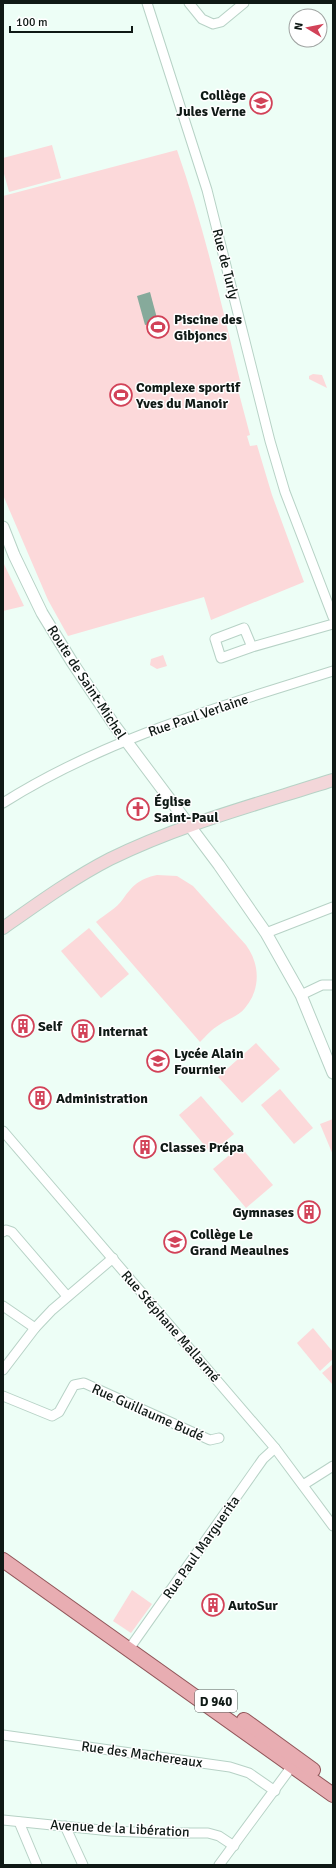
<svg xmlns="http://www.w3.org/2000/svg" width="336" height="1868" viewBox="0 0 336 1868" font-family="Signika,sans-serif">
  <style>
    .green { fill: #fcd9da }
    .water { fill: #86aa9b }
    .lines { fill: none; stroke-linecap: round; stroke-linejoin: round }
    .minor-casing { stroke: #b7d2c6; stroke-width: 11 }
    .tertiary-casing { stroke: #b7d2c6; stroke-width: 13 }
    .secondary-casing { stroke: #b7d2c6; stroke-width: 14 }
    .primary-casing { stroke: #92565a; stroke-width: 16 }
    .minor { stroke: #fff; stroke-width: 9 }
    .tertiary { stroke: #fff; stroke-width: 11 }
    .secondary { stroke: #f3d6d9; stroke-width: 12 }
    .primary { stroke: #e8adb2; stroke-width: 14 }
    .labels { text-anchor: middle; stroke-width: 3; stroke-linejoin: round; paint-order: stroke }
    .shield { fill: #fff; stroke: #575e5b; stroke-width: 1 }
    .shield-label { font-size: 13px; font-weight: bold; fill: #0f1915 }
    .poi-label { font-size: 14px; font-weight: bold; fill: #0f1915; stroke: #fff; text-anchor: start }
    .street-label { font-size: 14px; fill: #0f1915; stroke: #fff }
  </style>
  <rect width="100%" height="100%" fill="#edfef6"/>
  <g class="green">
    <polygon points="52,145 61,178 9,192 3,170 3,158"/>
    <path d="M177 150C204 227 222 306 241 385L237 386 250 435 247 436 250 446 257 445 272 495 304 582 211 620 204 597 68 636 48 600 3 495V196Z"/>
    <polygon points="313,374 322,375 327,388 309,379 309,376"/>
    <polygon points="3,562 24,606 3,611"/>
    <polygon points="163,655 167,666 157,669 150,665 151,659"/>
    <path d="M157 875 177 876 193 886 246 945C260 964 261 989 245 1008 238 1017 227 1019 219 1025 212 1029 206 1036 200 1042L96 922C104 915 117 908 123 899 133 885 139 879 157 875Z"/>
    <polygon points="89,928 129,974 101,998 61,951"/>
    <polygon points="256,1043 280,1069 242,1103 218,1077"/>
    <polygon points="280,1089 313,1128 294,1144 261,1105"/>
    <polygon points="201,1096 234,1134 211,1153 179,1115"/>
    <polygon points="333,1119 333,1155 320,1124"/>
    <polygon points="240,1146 273,1185 246,1208 213,1169"/>
    <polygon points="313,1328 333,1352 333,1359 320,1371 297,1343"/>
    <polygon points="333,1364 333,1385 322,1373"/>
    <polygon points="132,1590 152,1604 131,1633 113,1621"/>
  </g>
  <polygon class="water" points="150,292 158,322 145,325 137,296"/>
  <g class="lines">
    <g class="minor-casing">
      <g id="minor">
        <polyline points="147,3 207,190 270,441 285,492 333,617"/>
        <polyline points="189,3 202,19 213,24 221,22 244,3"/>
        <polyline points="252,647 244,628 215,639 221,658 252,647 333,624"/>
        <path d="M3 803C106 738 219 707 333 671"/>
        <polyline points="266,933 333,907"/>
        <polyline points="301,995 322,985 333,985"/>
        <polyline points="3,1131 275,1448 333,1526"/>
        <polyline points="3,1232 6,1230 12,1232 67,1296"/>
        <polyline points="3,1306 35,1328"/>
        <polyline points="3,1370 35,1328 52,1310 113,1258"/>
        <polyline points="3,1396 52,1416 59,1412 74,1385 84,1383 210,1440 219,1438"/>
        <polyline points="303,1485 333,1466"/>
        <polyline points="129,1649 263,1459 275,1448"/>
        <polyline points="3,1735 230,1767 249,1773 275,1791"/>
        <polyline points="3,1820 111,1831 160,1833 208,1833 219,1836 234,1846"/>
        <polyline points="19,1822 37,1865"/>
        <polyline points="65,1826 83,1865"/>
        <polyline points="219,1865 295,1762"/>
      </g>
    </g>
    <g class="tertiary-casing">
      <polyline id="tertiary" points="3,527 14,555 42,613 72,662 115,726 219,865 266,933 301,995 333,1073"/>
    </g>
    <g class="secondary-casing">
      <path id="secondary" d="M3 928C37 904 73 878 110 859 181 824 258 804 333 780"/>
    </g>
    <g class="primary-casing">
      <g id="primary">
        <polyline points="3,1560 333,1795"/>
        <polyline points="244,1720 313,1770"/>
      </g>
    </g>
    <use href="#minor" class="minor"/>
    <use href="#tertiary" class="tertiary"/>
    <use href="#secondary" class="secondary"/>
    <use href="#primary" class="primary"/>
  </g>
  <defs>
    <g id="school-ring" transform="scale(1.15)"><circle r="9.5" fill="#fff" stroke="#d24258" stroke-width="1.5"/><path d="M0-5L7-2L0 1L-7-2ZM-4 1L0 2.5L4 1V4Q0 6-4 4Z" fill="#d24258"/></g>
    <g id="stadium-ring" transform="scale(1.15)"><circle r="9.5" fill="#fff" stroke="#d24258" stroke-width="1.5"/><path d="M0-5a6.5 5 0 1 0 0 10a6.5 5 0 1 0 0-10ZM-3.5-1.8h7v3.6h-7Z" fill="#d24258"/></g>
    <g id="church-ring" transform="scale(1.15)"><circle r="9.5" fill="#fff" stroke="#d24258" stroke-width="1.5"/><path d="M-1.2-6h2.4v3.5h3.3v2.4h-3.3V6h-2.4V-.1h-3.3v-2.4h3.3Z" fill="#d24258"/></g>
    <g id="building-ring" transform="scale(1.15)"><circle r="9.5" fill="#fff" stroke="#d24258" stroke-width="1.5"/><path d="M-4-6H4V6H1V3H-1V6H-4ZM-2.5-4.3h1.7v1.8h-1.7ZM.8-4.3h1.7v1.8H.8ZM-2.5-1h1.7V.8h-1.7ZM.8-1h1.7V.8H.8Z" fill="#d24258"/></g>
  </defs>
  <g fill-rule="evenodd">
    <use href="#school-ring" x="261" y="103"/>
    <use href="#stadium-ring" x="158" y="327"/>
    <use href="#stadium-ring" x="121" y="395"/>
    <use href="#church-ring" x="138" y="809"/>
    <use href="#building-ring" x="23" y="1026"/>
    <use href="#building-ring" x="83" y="1031"/>
    <use href="#school-ring" x="158" y="1061"/>
    <use href="#building-ring" x="40" y="1098"/>
    <use href="#building-ring" x="145" y="1147"/>
    <use href="#building-ring" x="309" y="1212"/>
    <use href="#school-ring" x="175" y="1242"/>
    <use href="#building-ring" x="213" y="1605"/>
  </g>
  <g class="labels">
    <rect class="shield" x="195" y="1690" width="42" height="22" rx="3"/>
    <g class="shield-label">
      <text x="216" y="1706">D 940</text>
    </g>
    <g class="poi-label">
      <text x="246" y="100" text-anchor="end">Collège<tspan x="246" dy="16">Jules Verne</tspan></text>
      <text x="174" y="324">Piscine des<tspan x="174" dy="16">Gibjoncs</tspan></text>
      <text x="136" y="392">Complexe sportif<tspan x="136" dy="16">Yves du Manoir</tspan></text>
      <text x="154" y="806">Église<tspan x="154" dy="16">Saint-Paul</tspan></text>
      <text x="38" y="1031">Self</text>
      <text x="98" y="1036">Internat</text>
      <text x="174" y="1058">Lycée Alain<tspan x="174" dy="16">Fournier</tspan></text>
      <text x="56" y="1103">Administration</text>
      <text x="160" y="1152">Classes Prépa</text>
      <text x="294" y="1217" text-anchor="end">Gymnases</text>
      <text x="190" y="1239">Collège Le<tspan x="190" dy="16">Grand Meaulnes</tspan></text>
      <text x="228" y="1610">AutoSur</text>
    </g>
    <g class="street-label">
      <text transform="translate(226 264) rotate(76)" y="5">Rue de Turly</text>
      <text transform="translate(87 682) rotate(57)" y="5">Route de Saint-Michel</text>
      <text transform="translate(198 715) rotate(-19)" y="5">Rue Paul Verlaine</text>
      <text transform="translate(171 1326) rotate(49)" y="5">Rue Stéphane Mallarmé</text>
      <text transform="translate(148 1412) rotate(24)" y="5">Rue Guillaume Budé</text>
      <text transform="translate(201 1547) rotate(-55)" y="5">Rue Paul Marguerita</text>
      <text transform="translate(142 1754) rotate(8)" y="5">Rue des Machereaux</text>
      <text transform="translate(120 1828) rotate(3)" y="5">Avenue de la Libération</text>
    </g>
  </g>
  <rect width="336" height="1868" fill="none" stroke="#0f1915" stroke-width="8"/>
  <g transform="translate(308 28) rotate(280)"><circle r="19" fill="#ffffff" stroke="#9fa3a1"/>
  <path d="M0-3L7 15L0 10L-7 15Z" fill="#d24258"/>
  <text y="-6" font-size="11" font-weight="bold" text-anchor="middle" fill="#0f1915">N</text>
  </g>
  <path d="M10 26v6h122v-6" fill="none" stroke="#0f1915" stroke-width="2"/>
  <text x="16" y="26" font-size="12" fill="#0f1915" stroke="#ffffff" stroke-width="3" paint-order="stroke">100 m</text>
</svg>
